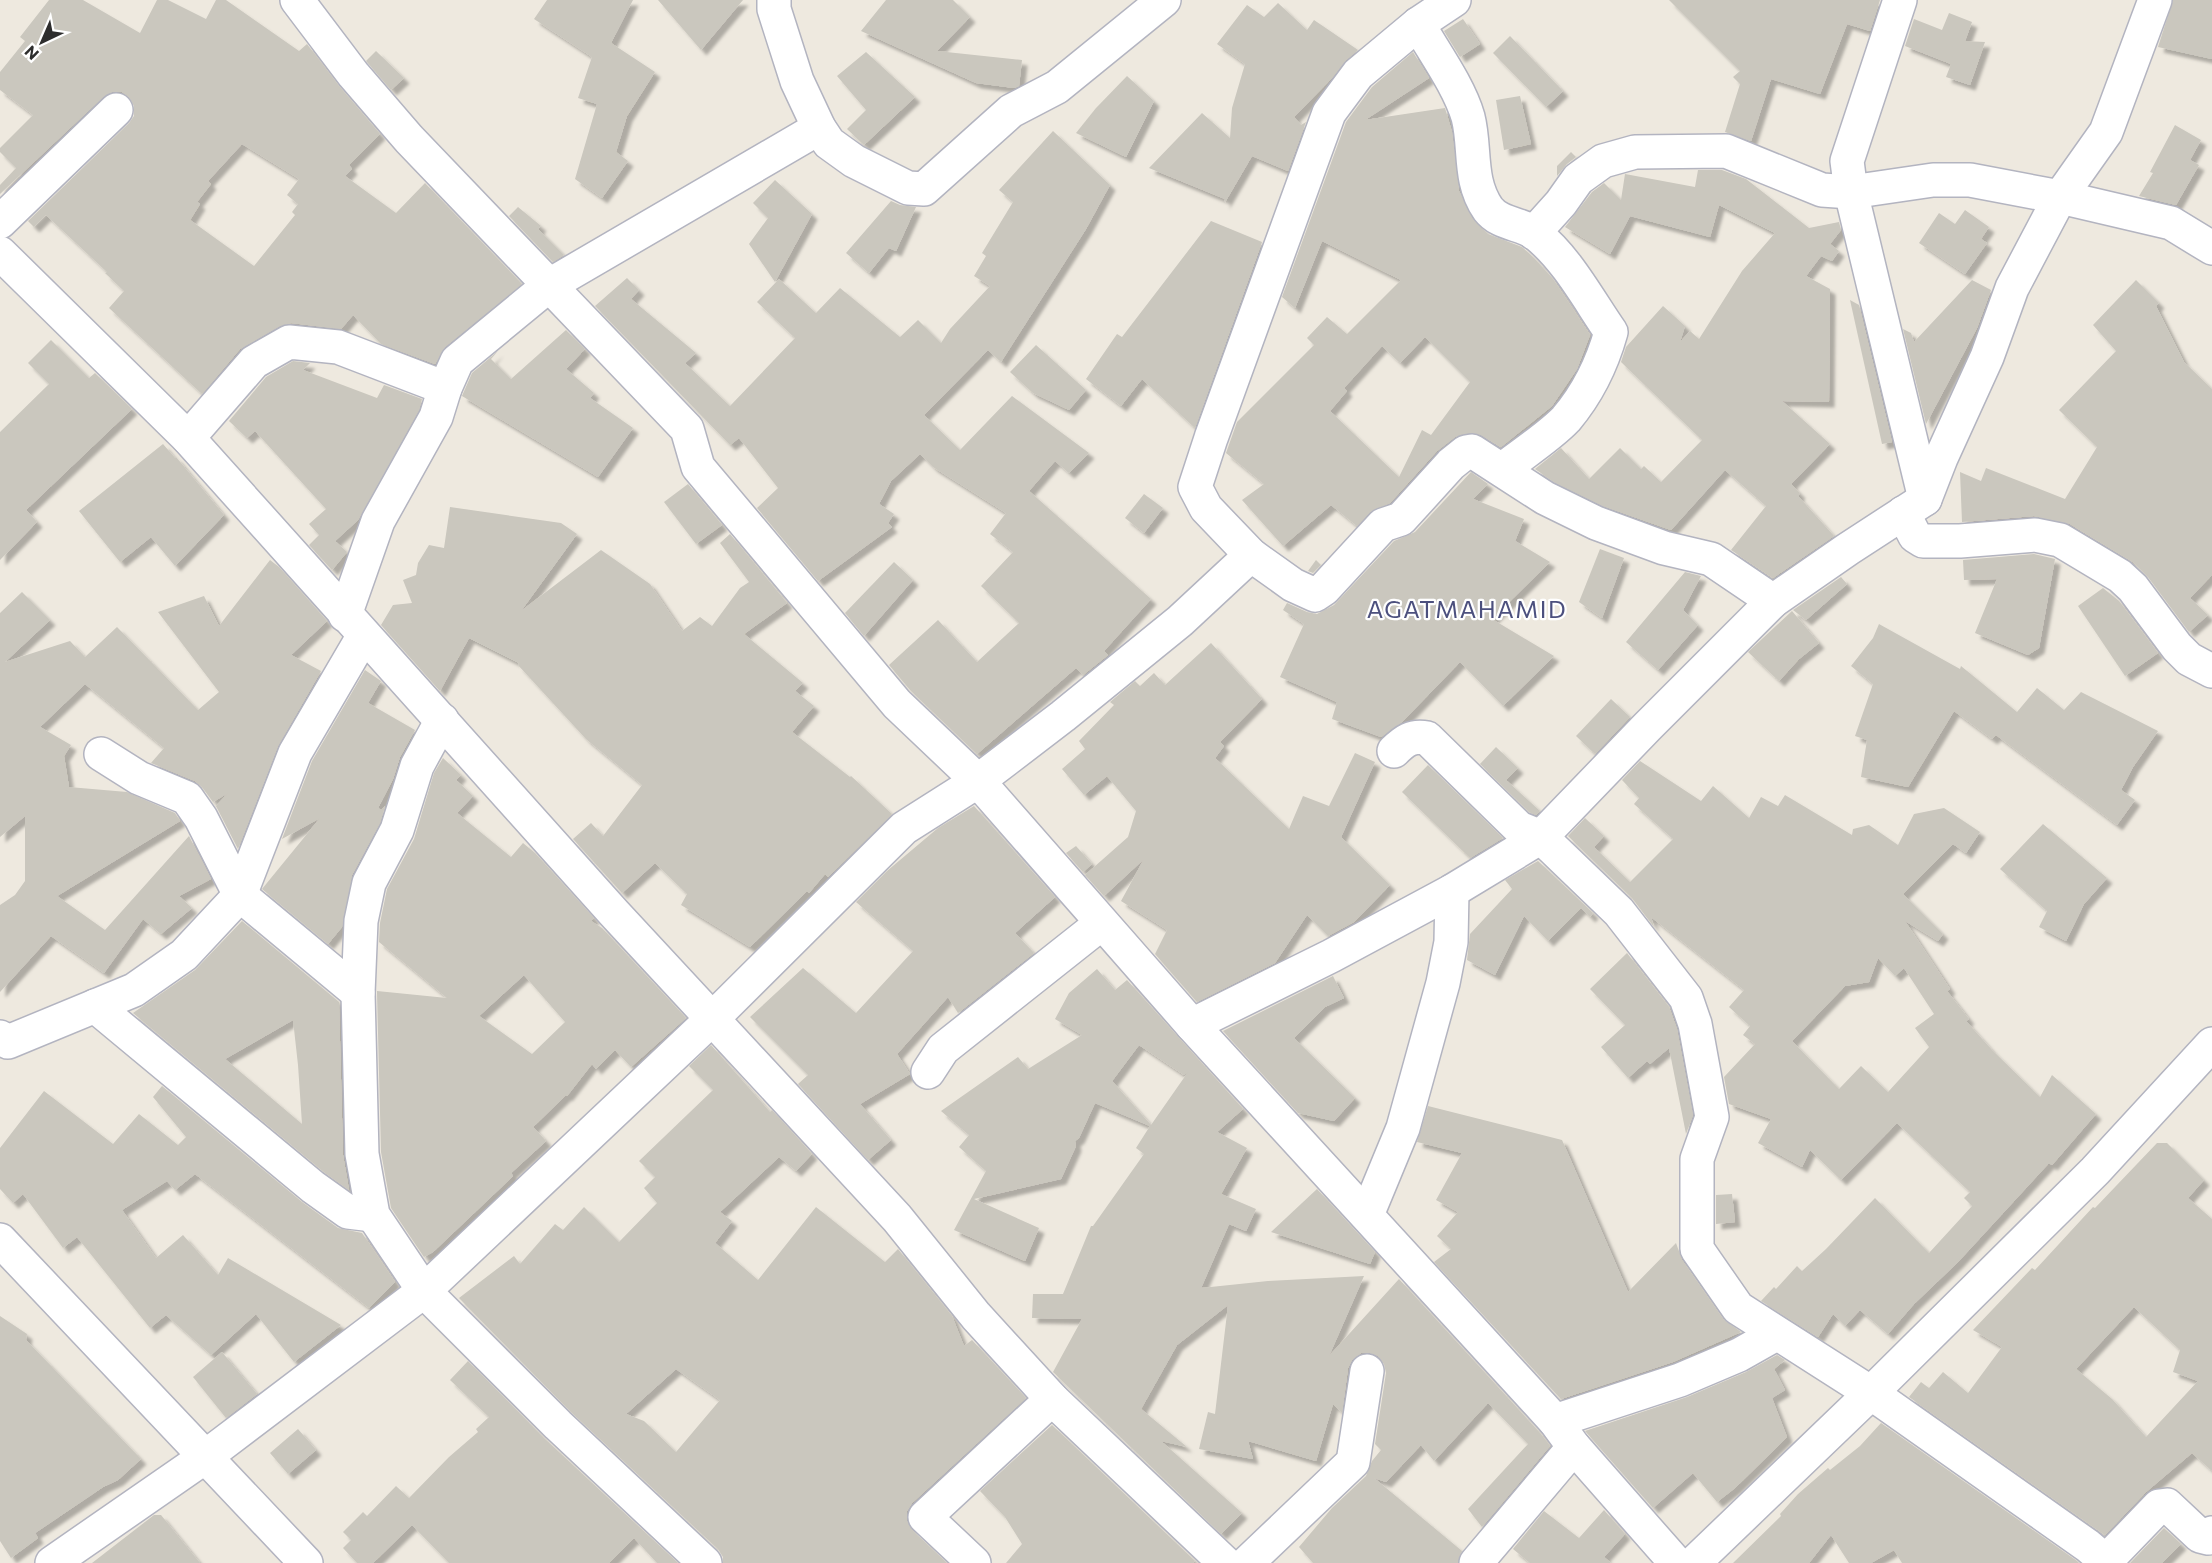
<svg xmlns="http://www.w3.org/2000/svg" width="2212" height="1563" viewBox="0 0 2212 1563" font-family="Commissioner,sans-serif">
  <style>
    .building { fill: #cac7be; fill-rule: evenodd; filter: url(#shadow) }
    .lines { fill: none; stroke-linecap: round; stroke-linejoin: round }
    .minor-casing { stroke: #b3b4c0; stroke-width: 36 }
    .tertiary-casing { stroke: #b3b4c0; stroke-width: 36 }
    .minor { stroke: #fff; stroke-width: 33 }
    .tertiary { stroke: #fff; stroke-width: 33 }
    .labels { text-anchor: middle; stroke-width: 4.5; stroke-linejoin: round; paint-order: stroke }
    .neighbourhood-label { font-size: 24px; letter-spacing: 1.5px; fill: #4c507e; stroke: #fff }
  </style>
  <defs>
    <filter id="shadow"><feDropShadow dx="5.5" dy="5.5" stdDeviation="1.5" flood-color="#0004"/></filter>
  </defs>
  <rect width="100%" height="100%" fill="#eee9df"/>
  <g class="building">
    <path d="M49 0H83L140 33 157 0H168L206 19 216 0H226L299 51 307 44 339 86 380 134 349 165 352 169 345 176 396 213 425 183 522 284 445 347 435 364 381 344 353 315 341 329 291 323 280 326 240 349 202 394 109 308 124 291 105 273 107 272 46 215 34 227 28 221 129 123 134 116V106L129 97 122 92H112L103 97 0 194V185L16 168 0 152V148L33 115 0 90V72L25 41 20 37ZM242 144 299 179 287 195 298 204 292 212 295 215 254 266 190 220 200 204 197 202 211 184 208 181Z"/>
    <polygon points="547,0 633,0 611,43 655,72 627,116 616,152 628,161 602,198 575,179 597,104 578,98 592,57 534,19"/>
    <polygon points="658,0 743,0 701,50"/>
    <polygon points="886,0 953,0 970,17 937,51 1022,60 1019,86 1014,88 976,83 861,31"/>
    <polygon points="1669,0 1880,0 1870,31 1847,24 1820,94 1771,79 1751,141 1725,132 1740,84 1733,77 1740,71"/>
    <polygon points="2173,0 2212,0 2212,59 2158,47"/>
    <polygon points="1278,3 1307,30 1314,20 1358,50 1346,60 1332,78 1294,117 1301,125 1306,122 1288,171 1252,156 1224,204 1225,199 1149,168 1202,113 1230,138 1232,108 1245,64 1217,44 1247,5 1264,17"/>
    <polygon points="1949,13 1972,22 1965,41 1985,42 1970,85 1946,77 1951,64 1905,46 1914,19 1942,30"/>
    <polygon points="1463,19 1480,44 1460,57 1444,31"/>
    <polygon points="1510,36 1563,91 1546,107 1493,53"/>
    <polygon points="376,51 404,78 391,90 366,61"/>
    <polygon points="866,52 915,97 864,145 847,129 866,110 837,76"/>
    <path d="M1413 52 1429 78 1365 120 1445 108 1452 132 1459 191 1472 218 1488 234 1522 247 1534 258 1553 279 1590 335 1577 369 1552 406 1501 447 1481 435 1469 433 1455 437 1437 451 1390 503 1370 512 1357 526 1331 505 1283 546 1242 500 1264 484 1226 453 1237 422 1314 345 1307 338 1327 317 1347 334 1401 280 1322 241 1295 308 1282 297 1346 122 1372 87ZM1425 337 1470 382 1431 435 1422 430 1399 477 1330 411 1347 391 1344 388 1382 346 1400 363Z"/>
    <polygon points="1127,76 1154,101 1126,157 1076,133 1096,108"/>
    <polygon points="1520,96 1531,144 1504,150 1496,100"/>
    <polygon points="2175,125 2201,140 2190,160 2199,165 2176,205 2139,196 2153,173 2150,172"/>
    <polygon points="1053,131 1110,185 1086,229 1001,362 988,350 924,415 960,450 1012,396 1089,453 1069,473 1055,461 1029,491 1151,599 1104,651 1108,655 1083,675 1076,668 977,754 911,691 889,665 938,620 977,662 1019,623 981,586 1013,552 990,534 1006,513 933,467 920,454 891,481 879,504 894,514 888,523 892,527 818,581 757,508 778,488 739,438 730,445 595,306 627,278 639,290 631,299 696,353 685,363 730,406 795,338 757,302 779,279 816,313 840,288 900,337 918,320 941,343 950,329 990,286 974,276 986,256 982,253 1013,202 999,190"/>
    <polygon points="1571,152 1576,157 1567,164 1557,176 1557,166"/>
    <polygon points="1698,170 1722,170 1746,179 1809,228 1839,222 1841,230 1830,244 1839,251 1832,261 1821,256 1806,276 1830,289 1829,402 1782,401 1830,444 1791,484 1800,493 1798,496 1834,536 1773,578 1731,550 1766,506 1725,470 1671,530 1603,506 1554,482 1535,469 1561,448 1589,479 1620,448 1641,469 1644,466 1661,482 1702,440 1621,362 1626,347 1663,306 1685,326 1680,342 1690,331 1699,339 1742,271 1775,233 1719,205 1710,237 1630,216 1610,254 1565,227 1592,192 1604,183 1621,200 1625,174 1695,187"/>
    <polygon points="775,180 812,214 775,282 749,244 768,218 753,203"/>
    <polygon points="891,201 900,205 916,207 896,251 889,248 869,273 846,253"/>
    <polygon points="518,207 541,226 538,229 564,255 553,262 509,216"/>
    <polygon points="1965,210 1989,227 1981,239 1987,243 1965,274 1919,243 1939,213 1955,224"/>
    <polygon points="1211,221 1262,242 1195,428 1142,379 1121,406 1086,379 1117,334 1122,337"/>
    <polygon points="1972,280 1991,290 1977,328 1926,424 1903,329 1911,333 1914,342"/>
    <polygon points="2136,280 2159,303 2156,306 2184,362 2212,389 2212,575 2190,598 2208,615 2189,632 2148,577 2133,562 2070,524 2034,516 1962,522 1960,472 1981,481 1986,468 2065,499 2097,447 2059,410 2116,351 2093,325"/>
    <polygon points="1850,300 1859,305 1892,442 1882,444"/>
    <polygon points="566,330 585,349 566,369 594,393 590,398 633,428 598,477 462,396 472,373 498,351 491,359 511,379"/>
    <polygon points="51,340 89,378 95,373 132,409 26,510 37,522 0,560 0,432 49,384 28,363"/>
    <polygon points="1036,345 1086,390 1069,410 1033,393 1010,372"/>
    <polygon points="293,361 310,363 303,370 377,398 384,385 422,399 419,410 358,520 335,541 347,552 332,570 309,545 319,535 309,524 326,509 255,431 247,438 229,421 266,377"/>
    <polygon points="163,444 175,458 176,457 224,515 175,566 151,537 120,562 79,511"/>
    <polygon points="1471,472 1488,484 1473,499 1524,519 1515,541 1550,562 1492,619 1554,656 1503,706 1460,662 1402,722 1381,737 1332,719 1337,702 1280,677 1304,624 1283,610 1287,603 1307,612 1317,614 1334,605 1394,541 1415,532"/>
    <polygon points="688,484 722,525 696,544 664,502"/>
    <polygon points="1144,494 1163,508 1144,533 1125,518"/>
    <polygon points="450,507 561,523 577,534 521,611 601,550 650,584 682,631 700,617 712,626 740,588 749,582 720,543 730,534 787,603 744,634 803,683 795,691 814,706 792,732 850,777 851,776 892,814 828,877 825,874 809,893 807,891 750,947 681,905 687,894 655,863 622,893 573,839 591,823 603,836 642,785 586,739 518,665 519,663 469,638 440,691 381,625 393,605 412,603 403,580 416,575 418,563 429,545 444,548"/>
    <polygon points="1600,549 1624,558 1602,618 1579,602"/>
    <polygon points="2034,554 2055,559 2039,648 2028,655 1975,633 1997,579 1964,580 1963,560"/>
    <polygon points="270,560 279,567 327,621 291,655 321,671 278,746 238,849 216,806 228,793 213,802 202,787 195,781 151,763 164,748 85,684 40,727 71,745 64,756 69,787 127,792 175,813 180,821 57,896 105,930 189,836 211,879 179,896 192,908 161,934 143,919 104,973 51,936 0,992 0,905 15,895 25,881 25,816 0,837 0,613 22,592 50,620 5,662 70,641 85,657 117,627 198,710 219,692 158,612 204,596 219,626"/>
    <polygon points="1316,560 1321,565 1313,573 1308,571"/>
    <polygon points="894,562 913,580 864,636 845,613"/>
    <polygon points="1685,572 1701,576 1683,610 1698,625 1658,670 1626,642"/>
    <polygon points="1841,577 1847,584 1806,620 1793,610"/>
    <polygon points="2103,588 2119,601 2158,653 2125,676 2078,606"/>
    <polygon points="1792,611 1819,643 1799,659 1779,681 1748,652"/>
    <polygon points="1879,624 1960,669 1961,666 2017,712 2037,688 2064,710 2081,692 2158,731 2133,767 2121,790 2135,800 2117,825 1996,735 1992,739 1954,711 1908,787 1861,777 1867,740 1855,736 1873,684 1851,666 1873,638"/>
    <polygon points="1211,643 1262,699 1220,742 1224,746 1215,758 1289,829 1303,796 1329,806 1355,753 1375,762 1341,837 1390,885 1354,922 1328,936 1307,915 1275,963 1197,1002 1155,954 1167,930 1121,901 1144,859 1104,896 1085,875 1128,837 1136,811 1107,776 1084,795 1062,769 1085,749 1079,741 1114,705 1110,702 1135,681 1140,686 1154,673 1165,685"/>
    <polygon points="365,670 381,681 368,703 415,730 400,757 393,779 378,808 381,810 385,806 380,823 352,875 342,927 328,944 262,889 320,818 282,839 312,761"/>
    <polygon points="1611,699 1630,717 1595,754 1576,736"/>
    <polygon points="1496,747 1518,768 1506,780 1540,811 1536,815 1529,812 1480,764"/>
    <path d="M443 758 461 775 456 780 473 796 457 813 511 857 523 843 535 853 594 918 591 921 602 928 686 1018 631 1067 615 1050 596 1069 592 1064 567 1096 566 1095 533 1127 546 1141 511 1173 513 1176 433 1252 424 1257 391 1208 381 1152 377 993V991L447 998 379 942 380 923 387 889 414 839 434 773ZM524 975 565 1022 532 1054 479 1016Z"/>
    <path d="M1640 761 1701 801 1713 786 1749 818 1761 797 1778 806 1785 795 1852 835 1853 829 1869 825 1898 845 1914 814 1944 808 1980 832 1966 853 1953 844 1903 894 1943 934 1938 941 1905 921 1950 989 1947 991 1969 1019 1966 1021 1992 1050 2040 1097 2052 1075 2096 1114 2052 1165 2049 1163 1958 1262 1914 1304 1888 1334 1860 1310 1845 1326 1833 1314 1818 1337 1761 1301 1774 1287 1776 1289 1797 1266 1802 1271 1826 1249 1875 1198 1929 1253 1972 1206 1964 1198 1970 1192 1897 1123 1841 1180 1810 1150 1802 1167 1758 1143 1771 1119 1729 1104 1724 1077 1755 1044 1743 1035 1750 1026 1729 1007 1744 990 1651 917 1654 927 1632 898 1568 836 1585 818 1604 836 1594 847 1630 882 1673 839 1634 804 1639 798 1622 780ZM1878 958 1895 976 1904 968 1934 1014 1915 1028 1929 1047 1888 1092 1861 1066 1839 1089 1792 1041 1845 986 1869 982Z"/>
    <polygon points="1428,765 1503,838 1470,858 1402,792"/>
    <polygon points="974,806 1055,897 1015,933 1034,953 958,1013 948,997 897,1054 910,1074 860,1104 891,1140 868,1160 798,1084 808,1075 750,1017 803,968 856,1013 913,951 856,902 887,871 938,828"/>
    <polygon points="2043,824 2107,878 2084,904 2066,941 2039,927 2047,911 2000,869"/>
    <polygon points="1076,846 1092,864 1083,872 1066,853"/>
    <polygon points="1538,861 1593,913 1590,917 1581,908 1548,941 1524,916 1495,975 1467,960 1470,934 1512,889 1505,880"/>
    <path d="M242 921 339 1002 343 1155 349 1190 324 1172 133 1013 195 970ZM293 1020 298 1065 302 1124 225 1059Z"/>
    <polygon points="1627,953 1669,1007 1677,1029 1693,1115 1686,1134 1669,1048 1650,1064 1647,1061 1628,1078 1601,1047 1625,1025 1590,989"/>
    <path d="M1097 969 1115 990 1127 980 1243 1109 1217 1132 1247 1148 1221 1194 1256 1209 1246 1231 1229 1224 1201 1288 1268 1281 1364 1276 1329 1356 1399 1279 1540 1433 1550 1446 1482 1527 1468 1509 1528 1444 1488 1403 1434 1461 1421 1445 1386 1482 1374 1478 1462 1551 1458 1563H1313L1299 1547 1332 1508 1366 1476 1372 1461 1381 1450 1375 1444 1386 1373 1384 1364 1378 1356 1370 1353H1361L1352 1360 1348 1368 1342 1413 1333 1404 1316 1461 1248 1441 1253 1459 1199 1449 1208 1412 1215 1414 1228 1305 1177 1345 1141 1409 1187 1447 1161 1441 1242 1513 1221 1534 1053 1372 1082 1319 1032 1318 1033 1294H1063L1091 1226H1093L1144 1154 1136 1148 1150 1126 1095 1103 1079 1138 1075 1141 1076 1146 1061 1179 974 1199 1039 1228 1025 1261 954 1230 986 1171 959 1147 969 1135 941 1111 1018 1057 1028 1069 1082 1035 1055 1019 1069 993ZM1139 1045 1184 1075 1188 1072 1151 1125 1112 1081Z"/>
    <polygon points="1333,976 1344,998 1325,1007 1294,1038 1355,1098 1334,1121 1298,1113 1223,1031"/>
    <path d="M711 1045 770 1112 772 1110 812 1154 796 1171 779 1157 720 1212 732 1221 715 1243 758 1280 816 1207 885 1262 898 1249 952 1316 964 1346 972 1340 1026 1398 912 1503 907 1511V1521L912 1530 947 1563H723V1557L718 1549 571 1412 459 1298 514 1256 520 1264 555 1224 563 1230 584 1207 619 1242 657 1203 644 1188 655 1177 639 1161 713 1090 689 1066ZM676 1369 720 1400 676 1452 644 1421 626 1414Z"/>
    <polygon points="162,1086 302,1202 338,1228 362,1233 395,1282 369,1308 195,1174 175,1190 167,1181 122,1210 156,1258 183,1235 218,1275 228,1258 341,1325 294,1362 256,1314 211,1355 166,1315 150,1328 77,1237 63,1248 23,1194 13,1203 0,1189 0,1148 44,1091 113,1144 139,1114 178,1145 186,1137 153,1097"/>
    <polygon points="1428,1106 1562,1140 1628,1292 1676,1243 1682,1260 1723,1319 1741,1332 1673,1362 1561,1399 1434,1262 1451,1249 1437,1236 1458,1212 1436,1200 1462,1153 1417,1142"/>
    <path d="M2157 1143H2167L2204 1180 2188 1198 2212 1219V1471L2192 1453 2146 1492 2105 1535 1909 1397 1921 1382 1929 1388 1943 1372 1968 1393 2002 1347 1973 1330 2032 1268 2035 1270 2093 1207 2095 1208ZM2134 1307 2180 1350 2173 1372 2198 1381 2146 1437 2112 1399 2076 1369Z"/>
    <polygon points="1317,1189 1375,1252 1370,1264 1271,1232"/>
    <polygon points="1732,1194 1735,1222 1716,1224 1716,1195"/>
    <polygon points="0,1316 27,1334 26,1340 141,1459 118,1480 103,1487 35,1533 38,1538 11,1558 0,1541"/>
    <polygon points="222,1352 257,1394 226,1418 193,1377"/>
    <polygon points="1777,1355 1785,1360 1774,1369 1785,1390 1772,1398 1787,1437 1735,1488 1717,1502 1693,1473 1653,1508 1585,1431 1687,1397 1746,1372"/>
    <polygon points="468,1361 545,1439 678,1563 657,1563 634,1538 609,1563 449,1563 412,1525 373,1563 357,1563 343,1548 351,1540 343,1532 363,1512 367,1516 396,1486 409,1498 449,1457 478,1432 476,1429 489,1417 450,1380"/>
    <polygon points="1881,1423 2077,1561 2079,1563 1902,1563 1894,1550 1871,1563 1849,1563 1831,1535 1809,1563 1733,1563 1781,1516 1780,1514 1798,1494 1828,1468 1830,1470 1860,1446"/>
    <polygon points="1052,1425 1195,1561 1193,1563 1006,1563 1022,1544 1005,1517 980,1491"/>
    <polygon points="298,1429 316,1450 288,1474 270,1453"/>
    <polygon points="1604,1510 1625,1534 1604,1557 1611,1563 1530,1563 1513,1549 1544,1511 1579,1538"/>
    <polygon points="154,1515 161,1515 200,1563 92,1563"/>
    <polygon points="2164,1528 2181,1544 2162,1563 2130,1563"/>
  </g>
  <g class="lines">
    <g class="minor-casing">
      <g id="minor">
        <polyline points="297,0 353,74 409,139 687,429 698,467 897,704 978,781 1192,1025 1555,1421 1574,1447 1676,1563"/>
        <polyline points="774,0 774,9 797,81 819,128 829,143 854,161 908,188 924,189 1011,111 1057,87 1164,0"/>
        <polyline points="1454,0 1418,24 1358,74 1329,113 1211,438 1195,487 1206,508 1251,555 1293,585 1315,595 1324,589 1383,525 1401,519 1451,464 1466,452 1472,451 1545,498 1596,523 1664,548 1711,559 1773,601"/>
        <polyline points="1900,0 1847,161 1851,192 1925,499"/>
        <path d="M1418 24C1434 52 1459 86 1468 117 1476 148 1468 180 1488 209 1500 225 1522 223 1536 234 1568 260 1588 299 1611 332 1602 364 1588 393 1566 419 1550 436 1522 454 1503 469"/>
        <polyline points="0,222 116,110"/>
        <polyline points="1534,233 1561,203 1578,179 1603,161 1635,152 1726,151 1822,190 1851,192 1933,180 1970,180 2060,197 2171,223 2212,248"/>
        <polyline points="0,253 188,438 614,913 897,1218 976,1316 1052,1399 1225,1563"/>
        <polyline points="188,438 254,362 289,342 338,347 445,388"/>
        <polyline points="1903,513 1915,536 1923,541 1960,541 2035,535 2060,540 2120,576 2133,588 2177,647 2189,659 2212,671"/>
        <polyline points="345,615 378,521 436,417 445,388 457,361 548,286 819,128"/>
        <polyline points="442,720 417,766 397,830 369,883 361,921 358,993 362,1154 373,1215 424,1291 558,1425 705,1563"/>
        <path d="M1394 751C1404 741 1412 735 1427 738L1519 828 1541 837 1619 912 1686 998 1695 1024 1712 1117 1697 1159V1249L1738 1308 1871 1393 2088 1546 2108 1563"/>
        <polyline points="101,754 139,778 187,798 201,818 240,895 358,993"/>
        <polyline points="95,1006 313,1187 348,1212 373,1215"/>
        <polyline points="1192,1025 1331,956 1452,891 1541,837 1647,727 1773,601 1848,549 1925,499 1941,458 1987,357 2012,288 2060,197 2106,132 2155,0"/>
        <polyline points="0,1037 8,1042 134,990 184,955 240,895 295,753 364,635"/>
        <polyline points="928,1072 943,1049 1102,923"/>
        <polyline points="1367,1215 1403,1128 1443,983 1451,942 1452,891"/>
        <polyline points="1555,1421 1680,1380 1739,1355 1776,1334"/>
        <polyline points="2106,1561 2159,1506 2167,1505 2200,1536 2208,1538 2212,1533"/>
        <polyline points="52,1563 205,1457 424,1291 713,1018 904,828 978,781 1063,716 1180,621 1251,555"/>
        <polyline points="974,1563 925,1517 1052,1399"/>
        <polyline points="1247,1563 1353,1462 1367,1371"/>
        <polyline points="1476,1563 1574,1447"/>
        <polyline points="1694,1563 1871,1393 2095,1171 2212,1044"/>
      </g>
    </g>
    <g class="tertiary-casing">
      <polyline id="tertiary" points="0,1240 306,1563"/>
    </g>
    <use href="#minor" class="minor"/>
    <use href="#tertiary" class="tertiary"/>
  </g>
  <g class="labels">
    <g class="neighbourhood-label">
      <text x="1467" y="618">AGATMAHAMID</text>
    </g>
  </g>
  <g transform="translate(42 42) rotate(224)" stroke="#ffffff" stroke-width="4.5" paint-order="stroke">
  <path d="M0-4.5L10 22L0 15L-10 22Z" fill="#2d2d2d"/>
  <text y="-9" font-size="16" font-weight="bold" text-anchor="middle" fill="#2d2d2d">N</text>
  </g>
</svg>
